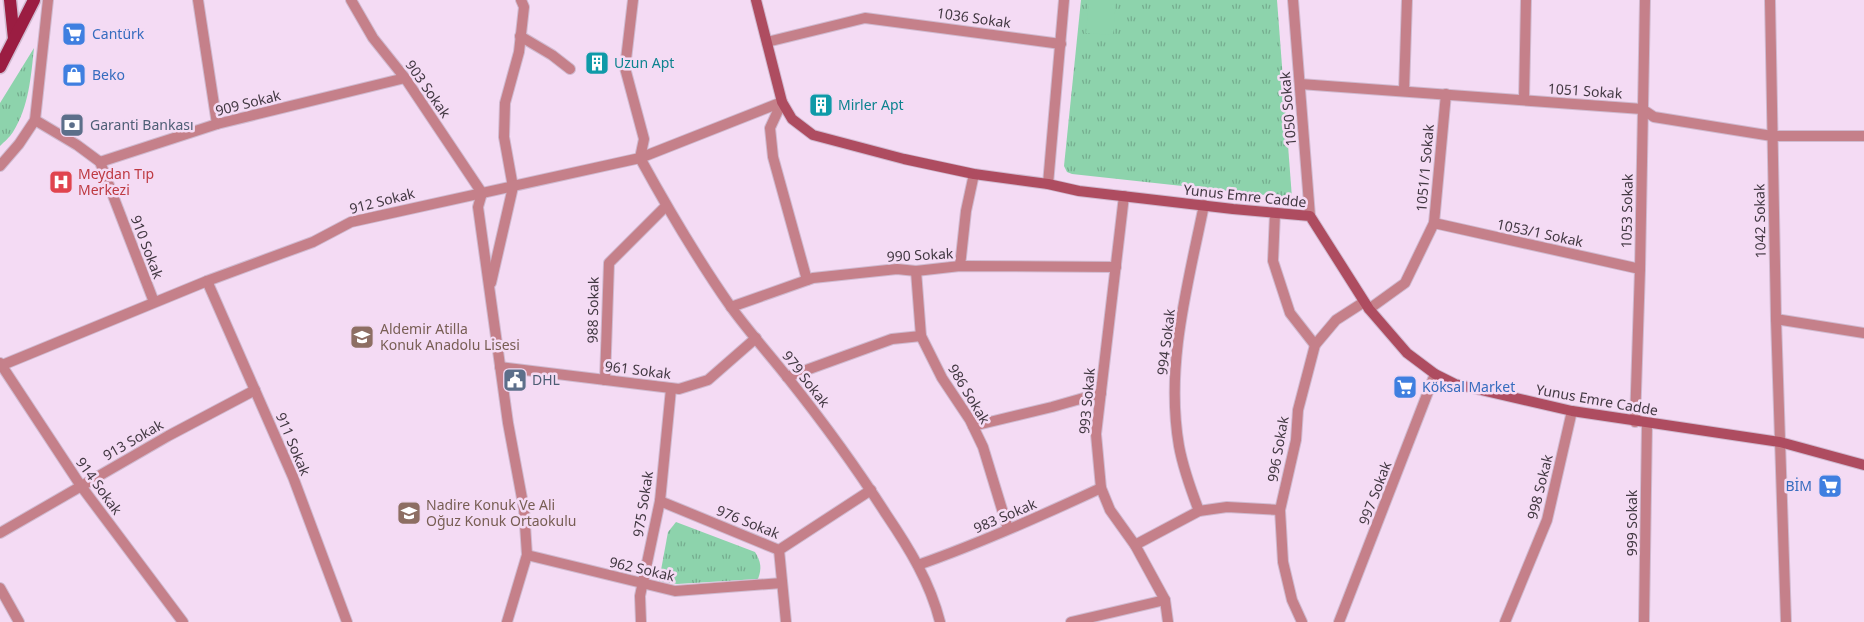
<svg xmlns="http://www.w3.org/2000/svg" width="1864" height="622" viewBox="0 0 1864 622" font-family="'Noto Sans',sans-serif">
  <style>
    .grass { fill: url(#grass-tufts) }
    .pitch { fill: #8dd3ac }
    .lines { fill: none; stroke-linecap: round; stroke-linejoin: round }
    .street-casing { stroke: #d0bad0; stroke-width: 12 }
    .secondary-casing { stroke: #d0bad0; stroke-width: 12 }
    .primary-casing { stroke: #d0bad0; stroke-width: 15 }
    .street { stroke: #c5808a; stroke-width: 10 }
    .secondary { stroke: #ae4c60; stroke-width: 10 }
    .primary { stroke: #9b1d42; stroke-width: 12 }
    .labels { text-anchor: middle; stroke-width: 5; stroke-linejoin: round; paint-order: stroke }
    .street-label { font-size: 14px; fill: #423842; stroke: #f4dbf4 }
    .shop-label { font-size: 14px; fill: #366cbe; stroke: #f4dbf4; text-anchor: start }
    .culture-label { font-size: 14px; fill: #0d838f; stroke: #f4dbf4; text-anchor: start }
    .service-label { font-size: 14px; fill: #4e5e75; stroke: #f4dbf4; text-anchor: start }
    .health-label { font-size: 14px; fill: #be3a42; stroke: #f4dbf4; text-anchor: start }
    .education-label { font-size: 14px; fill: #785e54; stroke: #f4dbf4; text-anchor: start }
  </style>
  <defs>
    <pattern id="grass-tufts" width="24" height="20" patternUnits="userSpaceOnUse" patternTransform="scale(1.25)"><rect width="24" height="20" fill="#8dd3ac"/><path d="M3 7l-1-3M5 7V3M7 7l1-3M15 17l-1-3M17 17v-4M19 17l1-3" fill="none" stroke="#75ac8e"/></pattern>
  </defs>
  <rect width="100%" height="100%" fill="#f4dbf4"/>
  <g class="grass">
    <polygon points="1081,0 1277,0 1292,198 1072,174 1067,172 1064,166"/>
    <path d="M34 48C31 76 29 107 13 132 10 137 4 142 0 146V103Z"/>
    <path d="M676 522 755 552C761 562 762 568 758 579L677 584 659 581 668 532Z"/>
  </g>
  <polygon class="pitch" points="1089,0 1116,0 1113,35 1086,33"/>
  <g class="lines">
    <g class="street-casing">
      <g id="street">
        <polyline points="198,0 217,124"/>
        <polyline points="351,0 373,38 405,78 482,193 478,207 508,423 524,509 527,555 507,622"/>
        <path d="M633 0 625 68 644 139 640 158C668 209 698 260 731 307 749 332 770 355 788 378 823 422 856 467 886 514 909 548 930 582 940 622"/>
        <polyline points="1293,0 1310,216"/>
        <polyline points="1770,0 1776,319 1786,622"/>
        <polyline points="520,36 552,55 570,69"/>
        <polyline points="767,42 865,18 1061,44"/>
        <polyline points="1300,84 1642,109 1654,117 1772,136 1864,136"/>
        <polyline points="1404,91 1407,0"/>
        <polyline points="1524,100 1526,0"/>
        <polyline points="782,102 770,128 773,157 807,280"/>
        <polyline points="35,120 77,145 100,162 154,302"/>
        <polyline points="100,162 217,124 405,78"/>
        <polyline points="0,166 19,144 35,120 48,0"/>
        <polyline points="1048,184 1064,0"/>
        <polyline points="1124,196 1096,434 1101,488 1110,510 1135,545 1165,600 1168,622"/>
        <polyline points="1275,213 1273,261 1290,313 1315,345"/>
        <polyline points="1434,223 1640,269"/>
        <polyline points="960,266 966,211 974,174"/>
        <polyline points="916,271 921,336 942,378 970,420 983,447 1008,529"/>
        <polyline points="207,281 293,477 347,622"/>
        <polyline points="491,283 513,187 504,137 505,103 519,52 524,7 521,0"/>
        <polyline points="731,307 813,278 897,269 916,271 960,266 1116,267"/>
        <polyline points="1369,309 1405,283 1434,223 1446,94"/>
        <polyline points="1776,319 1864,333"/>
        <polyline points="0,363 81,486 183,622"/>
        <polyline points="0,366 207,281 313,242 351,222 640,158 782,102"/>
        <polyline points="500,367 679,389 708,380 756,338"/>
        <polyline points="787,377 892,339 921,336"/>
        <polyline points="605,380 609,263 666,206"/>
        <polyline points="1635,422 1640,269 1645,0"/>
        <polyline points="973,426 1052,407 1101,393"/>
        <polyline points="660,501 779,550 871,490"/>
        <path d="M1199 511C1191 490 1183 468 1179 446 1165 365 1188 284 1204 205"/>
        <polyline points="0,533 168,436 255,390"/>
        <polyline points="1135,545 1199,511 1227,507 1280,510"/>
        <polyline points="779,550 786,622"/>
        <polyline points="527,555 675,591 782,583"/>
        <path d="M918 565C981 543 1041 516 1101 488"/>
        <polyline points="0,588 19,622"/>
        <polyline points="641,622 640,596 660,501 671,389"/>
        <polyline points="1071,622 1165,600"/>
        <polyline points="1302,622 1292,600 1283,562 1280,510 1296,440 1298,410 1315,345 1336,320 1364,302"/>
        <polyline points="1339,622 1435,374"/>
        <polyline points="1505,622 1547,520 1572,411"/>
        <polyline points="1644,622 1647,424"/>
      </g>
    </g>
    <g class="secondary-casing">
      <polyline id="secondary" points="756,0 782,102 792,119 813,135 904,159 974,174 1048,184 1079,191 1233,209 1310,216 1369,309 1407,353 1435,374 1455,384 1572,411 1780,442 1864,465"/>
    </g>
    <g class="primary-casing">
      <g id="primary">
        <polyline points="10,0 14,39"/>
        <polyline points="0,67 34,0"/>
      </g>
    </g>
    <use href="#street" class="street"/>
    <use href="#secondary" class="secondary"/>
    <use href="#primary" class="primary"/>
  </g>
  <defs>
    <g id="supermarket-square" transform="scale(1.25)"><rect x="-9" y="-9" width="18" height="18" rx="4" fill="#3f7fe0" stroke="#f4dbf4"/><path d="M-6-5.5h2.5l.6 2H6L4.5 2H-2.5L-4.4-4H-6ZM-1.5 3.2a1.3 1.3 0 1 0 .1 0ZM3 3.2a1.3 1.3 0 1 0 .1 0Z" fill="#fff"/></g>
    <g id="building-square" transform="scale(1.25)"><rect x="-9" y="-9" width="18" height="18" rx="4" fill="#0f9aa8" stroke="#f4dbf4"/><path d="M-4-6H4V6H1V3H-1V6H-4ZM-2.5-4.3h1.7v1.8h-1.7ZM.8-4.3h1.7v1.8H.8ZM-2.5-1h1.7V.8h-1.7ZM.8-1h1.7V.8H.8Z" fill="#fff"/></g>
    <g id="shop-square" transform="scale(1.25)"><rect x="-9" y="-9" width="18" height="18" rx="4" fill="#3f7fe0" stroke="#f4dbf4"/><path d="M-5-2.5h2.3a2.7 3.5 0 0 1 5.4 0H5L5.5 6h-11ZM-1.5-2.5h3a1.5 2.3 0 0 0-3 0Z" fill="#fff"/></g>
    <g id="bank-square" transform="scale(1.25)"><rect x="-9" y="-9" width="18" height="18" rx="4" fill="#5c6f8a" stroke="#f4dbf4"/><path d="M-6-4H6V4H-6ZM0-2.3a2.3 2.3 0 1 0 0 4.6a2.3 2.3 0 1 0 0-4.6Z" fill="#fff"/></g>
    <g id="hospital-square" transform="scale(1.25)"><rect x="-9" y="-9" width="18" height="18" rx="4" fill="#e0444e" stroke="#f4dbf4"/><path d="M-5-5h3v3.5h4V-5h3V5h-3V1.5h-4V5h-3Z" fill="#fff"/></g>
    <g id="school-square" transform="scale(1.25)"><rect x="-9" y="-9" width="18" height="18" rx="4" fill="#8d6e63" stroke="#f4dbf4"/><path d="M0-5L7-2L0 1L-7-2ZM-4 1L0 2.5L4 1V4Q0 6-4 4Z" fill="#fff"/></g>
    <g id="civic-square" transform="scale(1.25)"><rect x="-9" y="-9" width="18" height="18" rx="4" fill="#5c6f8a" stroke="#f4dbf4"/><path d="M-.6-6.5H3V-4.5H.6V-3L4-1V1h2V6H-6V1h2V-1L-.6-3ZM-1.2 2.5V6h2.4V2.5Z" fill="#fff"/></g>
  </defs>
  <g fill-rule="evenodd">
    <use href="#supermarket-square" x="74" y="34"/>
    <use href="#building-square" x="597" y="63"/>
    <use href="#shop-square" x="74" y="75"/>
    <use href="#building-square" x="821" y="105"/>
    <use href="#bank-square" x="72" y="125"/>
    <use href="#hospital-square" x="61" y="182"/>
    <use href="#school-square" x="362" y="337"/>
    <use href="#civic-square" x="515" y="380"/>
    <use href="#supermarket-square" x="1405" y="387"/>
    <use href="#supermarket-square" x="1830" y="486"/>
    <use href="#school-square" x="409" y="513"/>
  </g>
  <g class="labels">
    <g class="street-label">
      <text transform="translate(974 18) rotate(8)" y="5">1036 Sokak</text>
      <text transform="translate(428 89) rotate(55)" y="5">903 Sokak</text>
      <text transform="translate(1585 91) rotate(4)" y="5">1051 Sokak</text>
      <text transform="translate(248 103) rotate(-14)" y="5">909 Sokak</text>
      <text transform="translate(1288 109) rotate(-95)" y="5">1050 Sokak</text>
      <text transform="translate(1425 168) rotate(-85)" y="5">1051/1 Sokak</text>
      <text transform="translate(1245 196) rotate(6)" y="5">Yunus Emre Cadde</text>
      <text transform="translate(382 201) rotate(-14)" y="5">912 Sokak</text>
      <text transform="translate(1627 211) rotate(-89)" y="5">1053 Sokak</text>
      <text transform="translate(1760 221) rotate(-91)" y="5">1042 Sokak</text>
      <text transform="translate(1540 233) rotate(12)" y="5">1053/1 Sokak</text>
      <text transform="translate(147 247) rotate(69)" y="5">910 Sokak</text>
      <text transform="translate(920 255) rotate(-3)" y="5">990 Sokak</text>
      <text transform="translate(593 310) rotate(-89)" y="5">988 Sokak</text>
      <text transform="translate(1166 342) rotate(-83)" y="5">994 Sokak</text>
      <text transform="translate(638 370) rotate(7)" y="5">961 Sokak</text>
      <text transform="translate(806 379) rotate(52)" y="5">979 Sokak</text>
      <text transform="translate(969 394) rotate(59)" y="5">986 Sokak</text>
      <text transform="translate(1597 400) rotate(10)" y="5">Yunus Emre Cadde</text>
      <text transform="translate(1087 401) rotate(-85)" y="5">993 Sokak</text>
      <text transform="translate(133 440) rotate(-30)" y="5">913 Sokak</text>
      <text transform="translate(293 444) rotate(67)" y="5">911 Sokak</text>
      <text transform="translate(1278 449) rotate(-80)" y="5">996 Sokak</text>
      <text transform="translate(99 486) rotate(54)" y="5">914 Sokak</text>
      <text transform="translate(1540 487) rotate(-76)" y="5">998 Sokak</text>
      <text transform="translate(1375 493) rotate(-69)" y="5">997 Sokak</text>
      <text transform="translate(643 504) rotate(-81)" y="5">975 Sokak</text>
      <text transform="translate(1005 516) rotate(-23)" y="5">983 Sokak</text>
      <text transform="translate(748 522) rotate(22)" y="5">976 Sokak</text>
      <text transform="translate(1632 523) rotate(-90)" y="5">999 Sokak</text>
      <text transform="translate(642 569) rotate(13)" y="5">962 Sokak</text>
    </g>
    <g class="shop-label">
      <text x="92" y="39">Cantürk</text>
      <text x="92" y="80">Beko</text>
      <text x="1422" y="392">Köksal Market</text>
      <text x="1812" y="491" text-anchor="end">BİM</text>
    </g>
    <g class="culture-label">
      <text x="614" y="68">Uzun Apt</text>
      <text x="838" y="110">Mirler Apt</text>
    </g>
    <g class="service-label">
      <text x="90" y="130">Garanti Bankası</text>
      <text x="532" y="385">DHL</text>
    </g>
    <g class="health-label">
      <text x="78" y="179">Meydan Tıp<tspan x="78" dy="16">Merkezi</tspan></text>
    </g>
    <g class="education-label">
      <text x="380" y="334">Aldemir Atilla<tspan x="380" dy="16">Konuk Anadolu Lisesi</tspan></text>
      <text x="426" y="510">Nadire Konuk Ve Ali<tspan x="426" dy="16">Oğuz Konuk Ortaokulu</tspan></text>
    </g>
  </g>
</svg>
